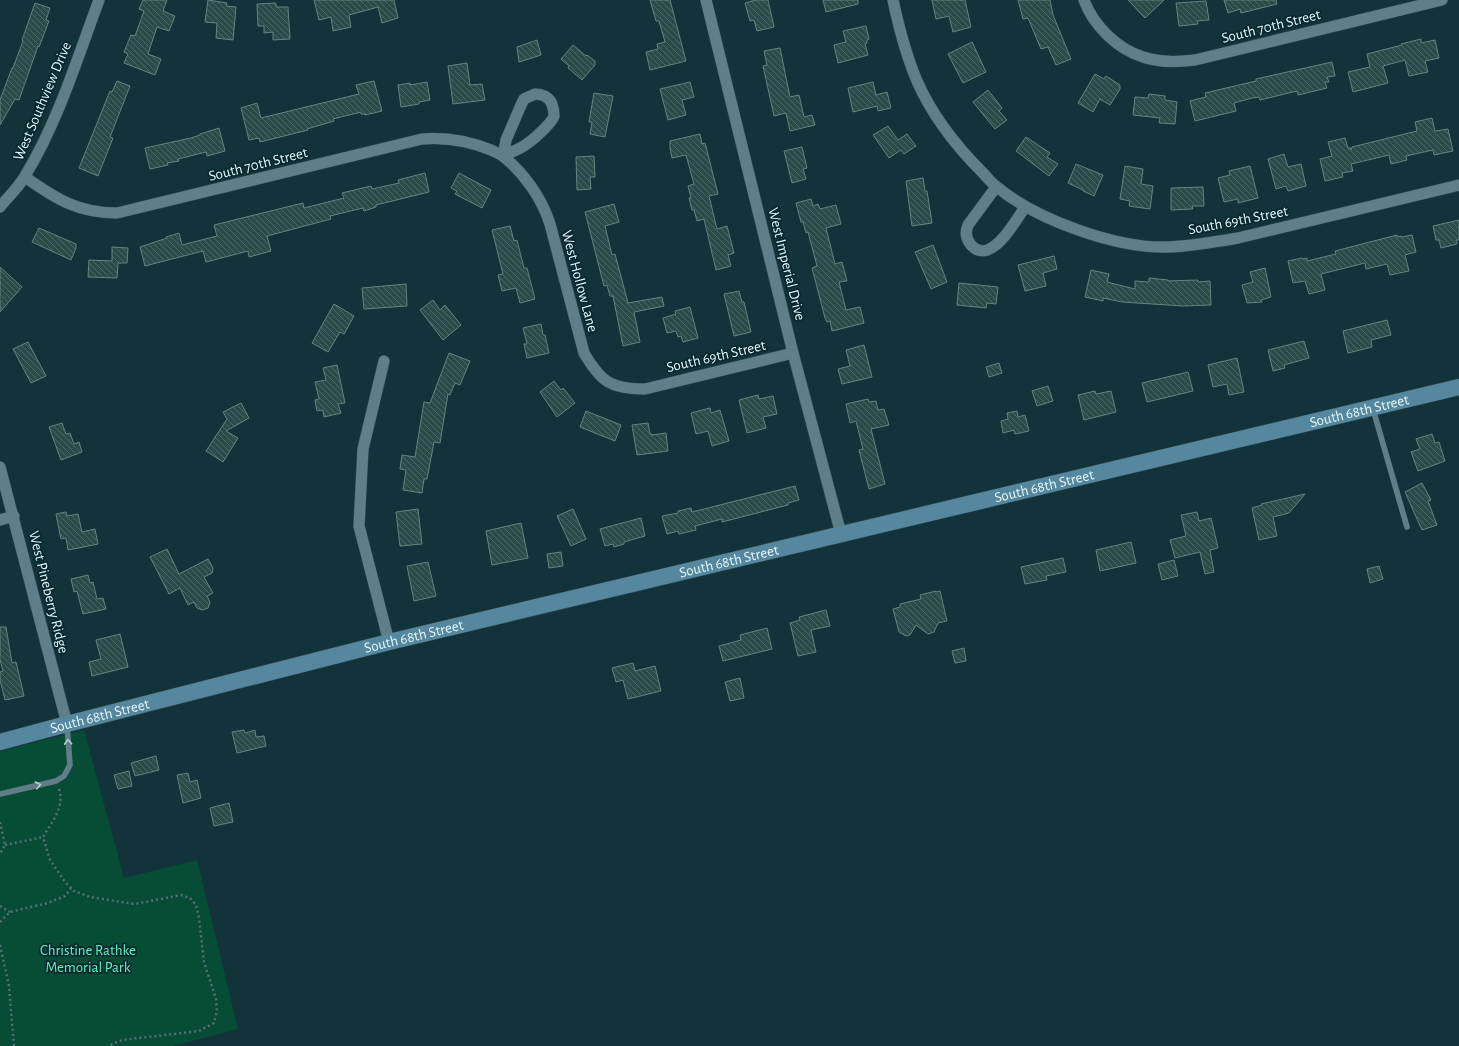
<svg xmlns="http://www.w3.org/2000/svg" width="1459" height="1046" viewBox="0 0 1459 1046" font-family="'Alegreya Sans',sans-serif">
  <style>
    .green { fill: #074c35 }
    .building { fill: url(#building-back-hatch); stroke: #628582 }
    .lines { fill: none; stroke-linecap: round; stroke-linejoin: round }
    .lane-casing { stroke: #374f56; stroke-width: 6 }
    .street-casing { stroke: #374f56; stroke-width: 12 }
    .secondary-casing { stroke: #374f56; stroke-width: 17 }
    .path { stroke: #557177; stroke-width: 2.5; stroke-dasharray: 2 3; stroke-linecap: butt }
    .lane { stroke: #5e7f87; stroke-width: 5.5 }
    .street { stroke: #5e7f87; stroke-width: 11 }
    .secondary { stroke: #55889f; stroke-width: 16 }
    .oneway { stroke: #b6cdd3 }
    .labels { text-anchor: middle; stroke-width: 3.5; stroke-linejoin: round; paint-order: stroke }
    .street-label { font-size: 15px; fill: #e5f7fc; stroke: #072930 }
    .park-label { font-size: 15px; fill: #64f5bc; stroke: #072930 }
  </style>
  <defs>
    <pattern id="building-back-hatch" width="6" height="6" patternUnits="userSpaceOnUse"><rect width="6" height="6" fill="#2a4b49"/><path d="M-1 5l2 2M0 0l6 6M5-1l2 2" fill="none" stroke="#496664"/></pattern>
  </defs>
  <rect width="100%" height="100%" fill="#13333a"/>
  <polygon class="green" points="84,730 124,878 197,860 238,1029 173,1046 0,1046 0,751"/>
  <g class="building">
    <polygon points="143,0 167,0 163,11 175,16 169,31 157,27 148,54 161,59 155,75 124,63 128,54 124,52 131,35 135,36 144,11 139,9"/>
    <polygon points="208,0 227,3 226,6 236,7 233,40 216,38 217,23 205,22"/>
    <polygon points="314,0 394,0 398,18 382,23 378,7 349,15 351,27 333,31 331,17 319,20"/>
    <polygon points="650,0 670,0 686,61 650,70 646,52 658,49 657,44 665,42 659,21 656,21"/>
    <polygon points="756,0 768,0 774,27 757,31 754,20 750,21 745,3"/>
    <polygon points="823,0 858,0 858,4 826,12"/>
    <polygon points="932,0 965,0 971,27 953,32 949,16 936,19"/>
    <polygon points="1018,0 1050,0 1053,15 1071,59 1056,65 1048,47 1041,49 1028,18 1023,19"/>
    <polygon points="1128,0 1164,0 1145,18"/>
    <polygon points="1224,0 1276,0 1277,4 1241,13 1240,9 1228,13"/>
    <polygon points="1206,1 1209,20 1197,21 1198,24 1179,26 1176,3"/>
    <polygon points="35,3 50,8 46,20 49,21 39,47 38,46 19,100 15,99 0,125 0,100 12,68 13,68 23,41 22,40"/>
    <polygon points="276,3 276,7 288,7 290,39 273,40 273,32 264,33 264,26 258,26 257,4"/>
    <polygon points="866,26 869,39 867,40 867,43 865,44 868,55 838,63 834,45 846,42 843,31"/>
    <polygon points="1421,39 1421,43 1435,40 1439,58 1425,61 1428,72 1409,76 1405,60 1383,66 1388,83 1353,92 1348,72 1370,67 1367,54 1402,45 1401,44"/>
    <polygon points="537,40 541,55 519,62 517,47"/>
    <polygon points="972,42 986,72 963,83 948,54"/>
    <polygon points="573,45 586,56 587,55 595,61 595,65 582,80 568,68 569,66 561,59"/>
    <polygon points="780,48 790,97 799,95 804,117 812,115 815,125 790,131 786,113 774,116 763,66 767,65 764,51"/>
    <polygon points="1332,62 1335,76 1327,77 1329,82 1325,82 1327,88 1298,95 1297,91 1260,100 1259,97 1252,98 1234,103 1236,111 1195,121 1190,101 1206,97 1205,93 1256,81 1256,79"/>
    <polygon points="467,63 470,85 482,84 485,100 453,104 448,66"/>
    <polygon points="1095,74 1104,79 1106,76 1120,85 1120,89 1110,105 1100,99 1093,112 1078,103"/>
    <polygon points="117,81 130,86 110,137 113,138 98,176 79,168 110,91 112,92"/>
    <polygon points="374,81 382,111 365,115 365,114 361,114 361,112 333,119 334,121 307,129 308,130 260,142 259,138 249,140 241,108 257,103 261,118 359,94 356,85"/>
    <polygon points="427,82 430,100 419,102 419,104 401,107 398,85 410,83 410,85"/>
    <polygon points="690,82 694,97 682,100 686,115 668,120 660,89"/>
    <polygon points="873,82 876,95 887,92 891,108 878,111 877,106 853,112 848,88"/>
    <polygon points="988,90 1002,108 999,111 1007,120 995,129 973,102"/>
    <polygon points="594,93 613,96 605,137 590,134 592,122 589,122"/>
    <polygon points="1149,94 1165,96 1165,100 1177,102 1175,124 1159,123 1160,118 1133,115 1135,97 1148,98"/>
    <polygon points="1432,118 1435,131 1448,129 1453,151 1434,155 1433,150 1406,156 1407,160 1391,164 1389,155 1351,164 1353,171 1342,173 1343,177 1325,181 1320,159 1332,156 1328,142 1345,138 1348,148 1351,148 1351,150 1352,147 1417,131 1415,122"/>
    <polygon points="888,126 898,140 907,134 916,146 904,154 901,150 889,158 873,135"/>
    <polygon points="219,128 225,151 207,156 206,152 178,159 179,161 167,163 168,165 150,169 145,148 191,138 200,135 200,134"/>
    <polygon points="700,134 702,144 705,143 718,194 709,196 717,229 727,226 734,253 728,255 731,266 716,270 704,219 697,221 694,210 692,210 689,198 691,198 688,186 694,184 686,155 672,158 670,148 670,141"/>
    <polygon points="1026,137 1050,153 1047,157 1058,164 1049,176 1016,151"/>
    <polygon points="802,147 807,168 803,169 806,179 792,183 784,151"/>
    <polygon points="1284,154 1288,167 1301,164 1306,186 1288,191 1286,186 1276,189 1268,159"/>
    <polygon points="594,156 595,177 590,177 591,189 577,190 576,157"/>
    <polygon points="1076,164 1103,175 1094,196 1083,191 1083,190 1068,183"/>
    <polygon points="1125,166 1143,169 1141,184 1153,186 1150,209 1129,206 1130,201 1120,199"/>
    <polygon points="1250,166 1258,198 1238,203 1238,199 1224,202 1218,178 1230,175 1229,171"/>
    <polygon points="425,173 429,192 376,205 376,207 364,211 363,208 330,216 331,219 267,236 271,251 249,257 248,251 206,262 203,251 145,266 140,247 167,238 166,237 179,233 182,245 217,236 214,225 303,203 304,208 344,198 342,193 371,186 372,189 399,183 398,180"/>
    <polygon points="459,173 491,190 482,208 455,194 457,191 451,188"/>
    <polygon points="923,178 925,191 927,191 932,223 912,226 906,181"/>
    <polygon points="1203,187 1204,206 1192,206 1193,209 1171,210 1171,188"/>
    <polygon points="811,199 813,206 818,204 820,209 836,205 841,224 826,228 835,264 842,262 847,281 839,282 846,310 860,307 864,323 832,331 830,321 827,322 825,318 812,268 817,266 808,232 806,233 803,222 801,222 796,203"/>
    <polygon points="614,204 619,222 605,226 612,255 615,254 628,303 662,297 664,306 634,312 640,342 623,346 613,296 610,296 607,285 604,286 585,212"/>
    <polygon points="1459,220 1459,240 1456,240 1457,244 1441,248 1439,240 1436,240 1433,226"/>
    <polygon points="510,226 514,241 517,240 524,268 527,268 535,299 520,303 516,288 502,291 498,275 503,274 492,230"/>
    <polygon points="39,228 76,244 76,248 71,260 32,242"/>
    <polygon points="1397,235 1397,237 1401,236 1402,237 1412,235 1416,252 1405,255 1409,271 1390,275 1387,264 1366,269 1365,263 1321,274 1325,290 1309,294 1305,281 1293,283 1288,261 1302,258 1303,259 1307,258 1307,261 1336,254 1335,251"/>
    <polygon points="933,245 947,282 931,289 915,252"/>
    <polygon points="112,247 128,248 127,263 118,263 117,278 88,277 89,260 112,261"/>
    <polygon points="1054,256 1057,269 1043,273 1046,286 1025,291 1018,265"/>
    <polygon points="0,267 22,287 0,312"/>
    <polygon points="1265,268 1271,297 1261,300 1262,302 1247,303 1242,285 1253,282 1250,272"/>
    <polygon points="1091,270 1109,274 1107,282 1135,289 1135,281 1149,282 1149,278 1168,280 1168,281 1198,280 1198,282 1210,281 1211,305 1183,306 1122,302 1103,298 1103,301 1085,297"/>
    <polygon points="959,283 998,287 996,304 987,303 986,308 957,305"/>
    <polygon points="406,284 407,306 364,309 362,288"/>
    <polygon points="739,291 742,302 744,302 751,332 734,336 724,294"/>
    <polygon points="433,300 440,310 445,305 461,325 443,340 420,310"/>
    <polygon points="334,304 354,316 344,334 340,332 328,352 312,343"/>
    <polygon points="690,307 698,338 683,342 681,336 678,337 676,331 667,333 663,318 676,314 675,311"/>
    <polygon points="1387,320 1391,335 1371,340 1372,347 1348,353 1343,331"/>
    <polygon points="541,324 543,335 545,335 549,353 527,358 524,344 527,344 523,328"/>
    <polygon points="1304,341 1309,358 1284,365 1285,368 1273,371 1268,350"/>
    <polygon points="28,342 46,376 31,383 13,349"/>
    <polygon points="864,345 872,377 842,384 838,369 850,366 846,350"/>
    <polygon points="449,353 470,361 460,385 455,383 450,395 448,394 440,443 434,442 427,479 424,479 422,493 403,490 406,470 400,469 402,455 415,457 424,402 430,403"/>
    <polygon points="1237,358 1244,392 1229,395 1227,384 1213,387 1208,365"/>
    <polygon points="999,363 1002,373 989,377 986,367"/>
    <polygon points="337,365 345,403 338,404 341,413 324,417 323,410 317,411 315,400 319,399 315,382 326,380 323,368"/>
    <polygon points="1188,372 1193,391 1147,402 1142,383"/>
    <polygon points="554,381 561,390 563,388 575,403 557,417 540,392"/>
    <polygon points="1048,386 1053,401 1037,406 1032,391"/>
    <polygon points="1095,391 1096,394 1111,391 1116,412 1084,420 1078,395"/>
    <polygon points="758,395 759,399 773,396 777,414 763,417 766,428 747,433 739,400"/>
    <polygon points="868,399 869,402 876,401 878,410 884,409 889,425 871,429 885,484 869,489 859,450 863,449 856,421 850,423 846,404"/>
    <polygon points="241,403 249,418 226,431 238,438 223,462 206,451 227,419 223,412"/>
    <polygon points="710,408 711,413 720,410 729,441 712,446 708,431 696,434 691,413"/>
    <polygon points="586,411 621,425 615,441 580,427"/>
    <polygon points="1017,411 1018,417 1025,415 1029,431 1015,434 1014,430 1003,433 1001,421 1008,419 1007,413"/>
    <polygon points="62,423 66,434 70,433 74,444 79,442 82,452 61,460 49,427"/>
    <polygon points="648,423 650,434 652,434 652,435 666,433 668,451 637,455 632,425"/>
    <polygon points="1432,434 1435,443 1439,442 1445,461 1418,471 1411,452 1420,449 1416,439"/>
    <polygon points="1422,483 1431,500 1428,501 1437,525 1422,530 1405,492"/>
    <polygon points="795,486 799,500 788,503 788,505 722,522 722,519 695,526 696,530 679,534 678,531 667,534 662,516 678,513 678,511 691,508 692,512"/>
    <polygon points="1305,494 1289,513 1273,517 1277,536 1259,540 1252,508 1262,505 1261,504"/>
    <polygon points="418,509 422,544 400,546 396,512"/>
    <polygon points="573,509 586,539 571,546 557,516"/>
    <polygon points="66,512 67,516 78,514 82,532 95,529 98,544 68,550 66,538 61,539 56,514"/>
    <polygon points="1197,512 1199,521 1211,518 1218,548 1210,550 1214,572 1205,574 1200,552 1175,558 1170,540 1186,536 1181,515"/>
    <polygon points="641,518 645,536 624,542 624,544 614,547 613,544 605,546 600,529"/>
    <polygon points="521,523 528,558 492,565 486,531"/>
    <polygon points="1131,542 1136,563 1100,571 1096,550"/>
    <polygon points="167,549 179,574 208,559 213,568 212,573 204,577 213,593 207,596 210,602 208,608 202,610 197,608 194,602 188,605 180,588 169,594 150,557"/>
    <polygon points="561,552 563,566 549,568 547,554"/>
    <polygon points="1063,558 1066,572 1046,576 1047,580 1025,584 1021,567"/>
    <polygon points="1174,560 1178,576 1162,580 1158,564"/>
    <polygon points="428,562 436,596 414,601 407,566"/>
    <polygon points="1379,566 1383,579 1370,583 1367,569"/>
    <polygon points="88,575 90,583 93,582 97,599 103,598 106,609 83,614 77,591 74,592 71,579"/>
    <polygon points="936,591 936,592 940,591 947,621 938,623 934,632 928,634 916,625 910,635 906,636 899,632 893,609 900,607 900,604 921,599 920,595"/>
    <polygon points="826,610 830,626 811,630 816,652 798,656 790,623 800,620 799,617"/>
    <polygon points="0,627 6,627 12,663 16,662 24,696 5,700 0,680 0,672 3,671 0,660"/>
    <polygon points="767,628 772,649 723,661 719,646 741,640 740,635"/>
    <polygon points="120,634 128,667 92,676 89,662 101,659 96,640"/>
    <polygon points="964,648 966,661 955,663 952,651"/>
    <polygon points="633,663 635,671 655,666 661,691 628,699 623,680 616,682 612,668"/>
    <polygon points="740,678 744,698 730,701 725,682"/>
    <polygon points="244,730 245,733 255,730 256,737 264,736 266,746 237,753 232,732"/>
    <polygon points="156,756 159,770 135,776 131,763"/>
    <polygon points="129,771 132,786 118,789 114,775"/>
    <polygon points="188,773 190,782 197,780 201,798 183,803 177,775"/>
    <polygon points="229,803 233,822 214,826 210,808"/>
  </g>
  <g class="lines">
    <g class="lane-casing">
      <g id="lane">
        <polyline points="1373,409 1407,527"/>
        <polyline points="0,794 56,781 64,776 70,765 67,726"/>
      </g>
    </g>
    <g class="street-casing">
      <g id="street">
        <polyline points="706,0 793,353 841,534"/>
        <path d="M893 0C899 28 906 55 917 81 932 115 956 146 982 172 987 177 991 183 997 187 1037 220 1117 249 1169 247 1192 246 1215 242 1238 238L1459 185"/>
        <path d="M1084 0C1093 25 1117 49 1143 57 1160 63 1178 62 1195 60L1442 0"/>
        <path d="M535 94C542 94 549 97 552 104 553 107 554 113 554 116 552 123 534 139 528 143 521 149 511 152 503 156L506 140 521 105 524 99Z"/>
        <path d="M25 177C56 199 78 213 117 213L422 139C446 137 469 141 491 150 495 152 501 154 504 157 525 174 542 199 550 224L584 353C601 382 611 389 645 389L793 353"/>
        <path d="M996 187 968 225C965 232 966 239 971 245 991 267 1016 220 1025 207"/>
        <path d="M0 207C8 197 19 187 25 176 58 122 77 59 99 0"/>
        <polyline points="384,361 363,449 359,526 389,642"/>
        <polyline points="0,467 67,724"/>
        <polyline points="0,520 14,516"/>
      </g>
    </g>
    <g class="secondary-casing">
      <g id="secondary">
        <path id="s1" d="M0 742 67 724 389 642 1459 387"/>
      </g>
    </g>
    <g class="path">
      <path d="M59 789C65 807 52 822 43 837L50 860 65 882 74 891 90 897 135 904 181 895 190 898 196 905 199 918 204 962 216 999 217 1011 214 1023 199 1031 122 1040 108 1046"/>
      <polyline points="0,822 5,845 0,854"/>
      <polyline points="5,845 43,837"/>
      <polyline points="0,906 10,912"/>
      <polyline points="0,922 10,912 48,903 65,896 71,888"/>
      <polyline points="0,945 9,986 14,1046"/>
    </g>
    <use href="#lane" class="lane"/>
    <use href="#street" class="street"/>
    <use href="#secondary" class="secondary"/>
  </g>
  <defs><path id="oneway-chevron" d="M-2-3.5L2.5 0L-2 3.5" fill="none" stroke-width="1.6" stroke-linecap="round" stroke-linejoin="round"/></defs>
  <g class="oneway">
    <use href="#oneway-chevron" transform="translate(68 742) rotate(-93)"/>
    <use href="#oneway-chevron" transform="translate(38 785) rotate(-13)"/>
  </g>
  <g class="labels">
    <g class="street-label">
      <text transform="translate(1271 26) rotate(-14)" y="5">South 70th Street</text>
      <text transform="translate(42 101) rotate(-67)" y="5">West Southview Drive</text>
      <text transform="translate(258 164) rotate(-14)" y="5">South 70th Street</text>
      <text transform="translate(1238 220) rotate(-11)" y="5">South 69th Street</text>
      <text transform="translate(787 264) rotate(76)" y="5">West Imperial Drive</text>
      <text transform="translate(580 281) rotate(75)" y="5">West Hollow Lane</text>
      <text transform="translate(716 356) rotate(-13)" y="5">South 69th Street</text>
      <text dy="5" stroke="none"><textPath href="#s1" startOffset="1399">South 68th Street</textPath></text>
      <text dy="5" stroke="none"><textPath href="#s1" startOffset="1075">South 68th Street</textPath></text>
      <text dy="5" stroke="none"><textPath href="#s1" startOffset="751">South 68th Street</textPath></text>
      <text transform="translate(49 592) rotate(76)" y="5">West Pineberry Ridge</text>
      <text dy="5" stroke="none"><textPath href="#s1" startOffset="427">South 68th Street</textPath></text>
      <text dy="5" stroke="none"><textPath href="#s1" startOffset="103">South 68th Street</textPath></text>
    </g>
    <g class="park-label">
      <text x="88" y="955">Christine Rathke<tspan x="88" dy="17">Memorial Park</tspan></text>
    </g>
  </g>
</svg>
